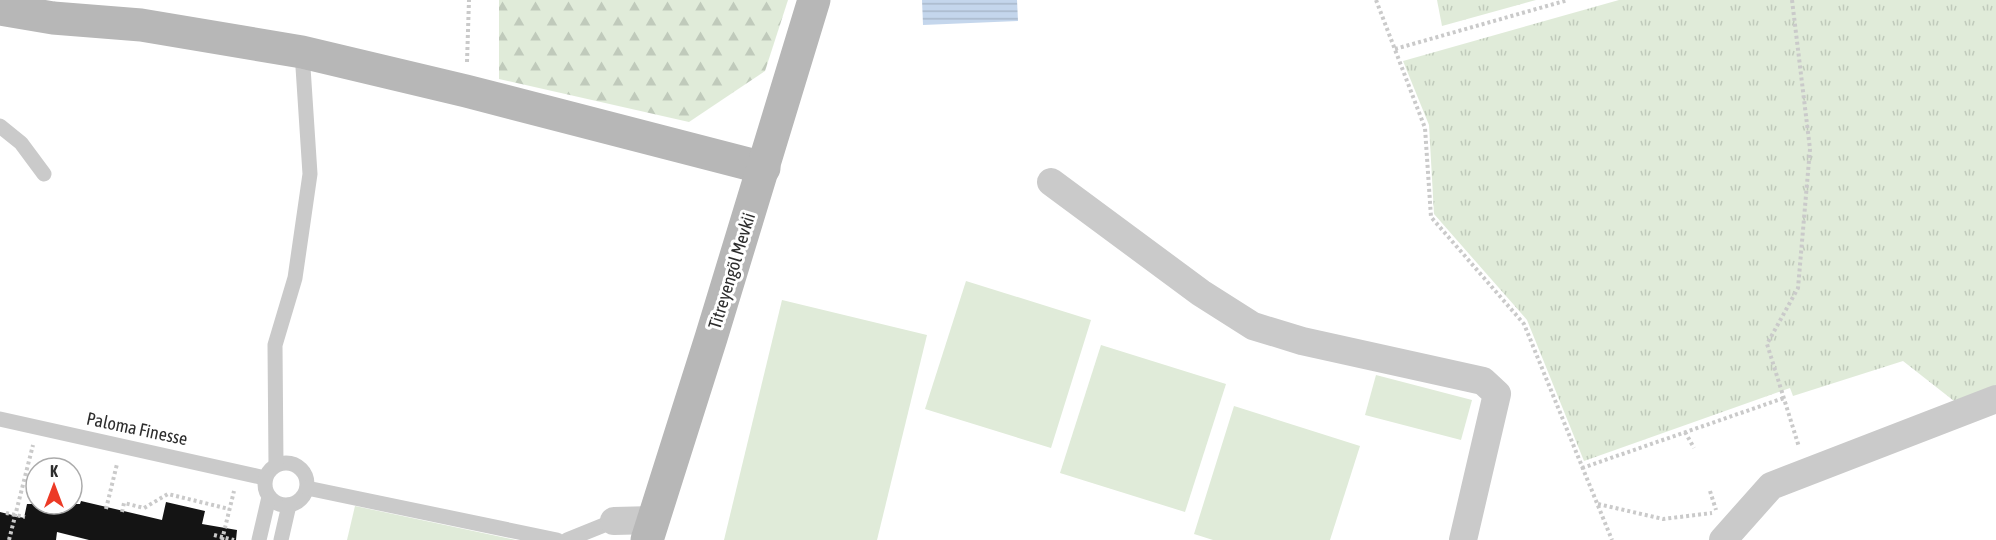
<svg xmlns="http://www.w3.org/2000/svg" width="1996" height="540" viewBox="0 0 1996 540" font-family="'Asap Condensed',sans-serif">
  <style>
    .grass { fill: #e0ebd9 }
    .forest { fill: url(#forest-firs) }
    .park { fill: url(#park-tufts) }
    .water { fill: url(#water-rules) }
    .building { fill: #141414 }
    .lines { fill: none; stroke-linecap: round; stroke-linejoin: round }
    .path { stroke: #cacaca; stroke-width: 4; stroke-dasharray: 3 3; stroke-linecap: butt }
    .lane { stroke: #cacaca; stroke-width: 15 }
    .street { stroke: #cacaca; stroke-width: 28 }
    .secondary { stroke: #b7b7b7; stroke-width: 33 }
    .labels { text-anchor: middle; stroke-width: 6; stroke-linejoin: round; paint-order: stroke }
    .street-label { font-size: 18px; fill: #2d2d2d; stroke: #fff }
  </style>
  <defs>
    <pattern id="forest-firs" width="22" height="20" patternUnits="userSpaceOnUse" patternTransform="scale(1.5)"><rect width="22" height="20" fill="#e0ebd9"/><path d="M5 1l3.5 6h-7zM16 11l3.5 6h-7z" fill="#c0cabb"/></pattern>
    <pattern id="park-tufts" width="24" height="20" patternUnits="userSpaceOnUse" patternTransform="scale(1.5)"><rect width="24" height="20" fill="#e0ebd9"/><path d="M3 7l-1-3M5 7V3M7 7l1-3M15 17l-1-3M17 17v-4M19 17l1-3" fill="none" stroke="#c0cabb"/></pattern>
    <pattern id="water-rules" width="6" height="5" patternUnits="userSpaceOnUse" patternTransform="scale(1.5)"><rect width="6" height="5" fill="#c4d6ec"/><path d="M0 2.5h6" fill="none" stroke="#a9b8cb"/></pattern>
  </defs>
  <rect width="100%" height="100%" fill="#fff"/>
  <g class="grass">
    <polygon points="966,281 1091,320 1051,448 925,409"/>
    <polygon points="782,300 927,335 877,540 724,540"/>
    <polygon points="1101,345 1226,384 1185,512 1060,473"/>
    <polygon points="1376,375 1472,400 1461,440 1365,415"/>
    <polygon points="1234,406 1360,446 1330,540 1213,540 1194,534"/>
    <polygon points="355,506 516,540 347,540"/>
  </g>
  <polygon class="forest" points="499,0 788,0 765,71 689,122 499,79"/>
  <g class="park">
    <polygon points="1437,0 1536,0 1442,26"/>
    <polygon points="1619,0 1996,0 1996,385 1954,401 1903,361 1793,396 1790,388 1584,461 1527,320 1434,214 1429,125 1403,61"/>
  </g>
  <polygon class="water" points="922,0 1017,0 1018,21 923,25"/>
  <polygon class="building" points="81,501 162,520 166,502 205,511 202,524 237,530 236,540 89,540 57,532 56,540 0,540 0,512 24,518 27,504 80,504"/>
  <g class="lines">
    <g class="path">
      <polyline points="1376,0 1425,128 1431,217 1524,324 1612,540"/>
      <polyline points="1792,0 1810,149 1798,288 1767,344 1799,447"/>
      <polyline points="1395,49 1568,0"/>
      <polyline points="467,62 469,0"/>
      <polyline points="1685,432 1694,448"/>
      <polyline points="1582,468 1784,398"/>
      <polyline points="1710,491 1716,510"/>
      <polyline points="1598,504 1663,519 1712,513"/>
      <polyline points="106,509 117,464"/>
      <polyline points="122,512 124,503 144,508 168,494 229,509"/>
      <polyline points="6,513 25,517"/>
      <polyline points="214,535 234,540"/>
      <polyline points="9,540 33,445"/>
      <polyline points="222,540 234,491"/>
    </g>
    <g class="lane">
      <polyline points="0,126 21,143 44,174"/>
      <polyline points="0,419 265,478"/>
      <circle cx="286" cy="484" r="21"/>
      <polyline points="276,465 275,345 295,278 310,174 302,52"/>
      <polyline points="307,488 557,540"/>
      <polyline points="259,540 269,497"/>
      <polyline points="281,540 289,505"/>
      <polyline points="567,540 614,521"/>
    </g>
    <g class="street">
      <polyline points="1051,182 1201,293 1253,326 1302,341 1483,381 1497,394 1463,540"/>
      <polyline points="614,521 654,520"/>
      <polyline points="1723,540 1771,486 1996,399"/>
    </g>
    <g class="secondary">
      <polyline points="0,9 53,18 141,25 302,52 466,91 764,168"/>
      <polyline points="647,540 711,338 814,0"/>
    </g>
  </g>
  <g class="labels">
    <g class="street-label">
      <text transform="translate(732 271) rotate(-73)" y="6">Titreyengöl Mevkii</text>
      <text transform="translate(137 429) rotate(12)" y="6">Paloma Finesse</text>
    </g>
  </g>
  <g transform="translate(54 486)"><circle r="28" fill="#ffffff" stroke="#ababab" stroke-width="1.5"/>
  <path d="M0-4.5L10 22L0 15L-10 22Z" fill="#ec3a26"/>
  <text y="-9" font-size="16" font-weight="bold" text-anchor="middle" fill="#2d2d2d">K</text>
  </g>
</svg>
